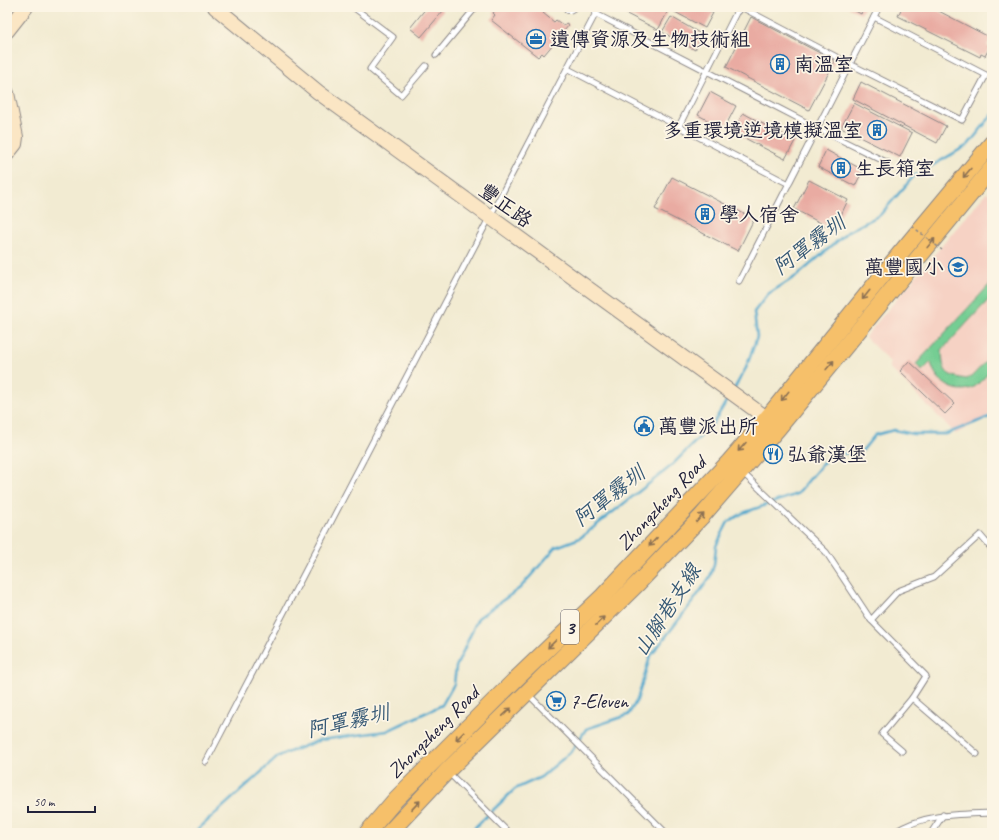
<svg xmlns="http://www.w3.org/2000/svg" width="999" height="840" viewBox="0 0 999 840" font-family="Caveat,'LXGW WenKai TC',sans-serif">
  <style>
    .built { fill: #f6d2c4 }
    .green { fill: #75cd93; stroke: #4c7867 }
    .lines { fill: none; stroke-linecap: round; stroke-linejoin: round }
    .stream { stroke: #51a8cd; stroke-width: 2.5 }
    .building { fill: #e9aba2 }
    .lane-casing { stroke: #8a8686; stroke-width: 7 }
    .street-casing { stroke: #8a8686; stroke-width: 12 }
    .secondary-casing { stroke: #8a8686; stroke-width: 16 }
    .primary-casing { stroke: #8a8686; stroke-width: 18 }
    .lane { stroke: #fff; stroke-width: 5 }
    .street { stroke: #fff; stroke-width: 10 }
    .secondary { stroke: #fbe6c4; stroke-width: 14 }
    .primary { stroke: #f6c06b; stroke-width: 16 }
    .path-bridge { stroke: #8a8686; stroke-width: 1.5; stroke-dasharray: 3 3; stroke-linecap: butt }
    .oneway { stroke: #8c7153 }
    .labels { text-anchor: middle; stroke-width: 3.5; stroke-linejoin: round; paint-order: stroke }
    .shield { fill: #fcf5e5; stroke: #63616e; stroke-width: 1 }
    .shield-label { font-size: 19px; font-weight: bold; fill: #22223b }
    .poi-label { font-size: 20px; fill: #22223b; stroke: #fcf5e5; text-anchor: start }
    .street-label { font-size: 20px; fill: #22223b; stroke: #fcf5e5 }
    .water-label { font-size: 21px; font-style: italic; fill: #355875; stroke: #fcf5e5 }
  </style>
  <rect width="100%" height="100%" fill="#fcf5e5"/>
  <filter id="ink" filterUnits="userSpaceOnUse"><feTurbulence type="fractalNoise" baseFrequency=".025" numOctaves="2"/><feDisplacementMap in="SourceGraphic" scale="8" xChannelSelector="R" yChannelSelector="G"/><feConvolveMatrix kernelMatrix="1 2 1 2 8 2 1 2 1" color-interpolation-filters="sRGB"/></filter>
  <filter id="wash" filterUnits="userSpaceOnUse"><feTurbulence type="fractalNoise" baseFrequency=".012" numOctaves="4" result="noise"/><feDisplacementMap in="SourceGraphic" scale="16" xChannelSelector="R" yChannelSelector="G"/><feGaussianBlur stdDeviation="0.9" result="paint"/><feColorMatrix in="noise" values="0 0 0 0 0 0 0 0 0 0 0 0 0 0 0 0 0 1.4 0 .05"/><feComposite in="paint" operator="in"/></filter>
  <g filter="url(#wash)">
    <rect width="100%" height="100%" fill="#f2ebd2"/>
    <polygon class="built" points="987,192 992,197 992,413 956,434 889,367 890,362 865,337"/>
    <path class="green" d="M992 282V296L942 350C943 371 944 376 967 379L973 375 992 355V369C986 375 981 383 974 387 955 397 934 380 931 362L922 371 916 364Z"/>
    <g class="lines">
      <g class="stream">
        <polyline points="734,389 746,368 757,337 754,312 768,294 798,275 849,231 880,215 914,176 968,145 992,115"/>
        <polyline points="194,833 279,756 320,740 387,731 442,705 454,684 456,667 478,618 520,588 556,547 580,538 670,467 712,425 729,397"/>
        <polyline points="469,833 515,789 541,777 572,751 586,729 628,715 637,700 650,657 694,600 710,577 714,565 716,546 728,522 743,513 797,494 830,455 862,451 875,435 894,430 913,434 946,434 992,416"/>
      </g>
    </g>
    <g id="blocks">
      <g class="building">
        <polygon points="427,7 438,7 443,11 421,37 410,28"/>
        <polygon points="497,7 547,7 543,13 554,22 556,20 564,26 566,23 569,25 544,55 542,53 538,57 491,20 495,15 493,13"/>
        <polygon points="613,7 670,7 658,30"/>
        <polygon points="676,7 702,7 713,13 705,28 673,11"/>
        <polygon points="848,7 864,7 861,14"/>
        <polygon points="902,7 931,7 991,38 987,46 990,47 985,56 981,54 980,57 898,16"/>
        <polygon points="671,17 703,35 695,50 662,32"/>
        <polygon points="751,17 835,61 809,110 726,67"/>
        <polygon points="861,82 946,126 937,143 853,99"/>
        <polygon points="710,92 736,106 724,129 698,115"/>
        <polygon points="854,103 912,133 900,157 841,128"/>
        <polygon points="743,113 795,141 785,159 733,132"/>
        <polygon points="826,150 863,170 855,186 818,167"/>
        <polygon points="672,177 754,219 738,251 655,209"/>
        <polygon points="809,180 848,200 834,230 794,209"/>
        <polygon points="909,361 955,404 945,414 900,371"/>
      </g>
    </g>
  </g>
  <g filter="url(#ink)">
    <use href="#blocks" fill-opacity="0" stroke="#8a8686" stroke-width="1"/>
    <g class="lines">
      <g class="lane-casing">
        <g id="lane">
          <polyline points="353,7 393,37 370,69 401,95 426,66"/>
          <polyline points="731,7 738,11"/>
          <polyline points="741,7 850,64 962,120 986,75 874,17"/>
          <polyline points="596,14 817,128 888,163"/>
          <polyline points="436,55 476,7"/>
          <polyline points="568,69 789,184"/>
          <polyline points="679,126 739,7"/>
          <polyline points="739,281 879,7"/>
          <polyline points="742,472 826,552 871,620 898,591 934,577 980,535 992,549"/>
          <polyline points="989,545 992,540"/>
          <polyline points="871,620 926,676 912,698 977,754"/>
          <polyline points="528,694 666,833"/>
          <polyline points="902,751 882,734 912,698"/>
          <polyline points="206,762 599,7"/>
          <polyline points="449,773 509,833"/>
          <path d="M893 833C922 814 958 814 992 813"/>
          <polyline points="931,833 943,815"/>
          <polyline points="990,833 992,831"/>
        </g>
      </g>
      <g class="street-casing">
        <polyline id="street" points="568,7 569,8 571,7"/>
      </g>
      <g class="secondary-casing">
        <g id="secondary">
          <polyline points="215,7 318,92 776,425"/>
          <polyline points="7,31 26,7"/>
          <polyline points="7,93 16,137 15,144 7,154"/>
        </g>
      </g>
      <g class="primary-casing">
        <g id="primary">
          <polyline points="367,833 396,799 515,680 603,596 729,462 768,417 898,256 992,143"/>
          <polyline points="389,833 447,771 638,583 702,516 779,427 992,168"/>
        </g>
      </g>
      <use href="#lane" class="lane"/>
      <use href="#street" class="street"/>
      <use href="#secondary" class="secondary"/>
      <use href="#primary" class="primary"/>
      <polyline class="path-bridge" points="912,226 942,250"/>
    </g>
    <defs><path id="oneway-shaft" d="M-6 0H5M1.5-3L5.5 0L1.5 3" fill="none" stroke-width="1.6" stroke-linecap="round" stroke-linejoin="round"/></defs>
    <g class="oneway">
      <use href="#oneway-shaft" transform="translate(967 173) rotate(130)"/>
      <use href="#oneway-shaft" transform="translate(931 243) rotate(-50)"/>
      <use href="#oneway-shaft" transform="translate(866 295) rotate(129)"/>
      <use href="#oneway-shaft" transform="translate(830 365) rotate(-50)"/>
      <use href="#oneway-shaft" transform="translate(785 396) rotate(129)"/>
      <use href="#oneway-shaft" transform="translate(742 447) rotate(132)"/>
      <use href="#oneway-shaft" transform="translate(700 518) rotate(-48)"/>
      <use href="#oneway-shaft" transform="translate(653 542) rotate(133)"/>
      <use href="#oneway-shaft" transform="translate(600 621) rotate(-45)"/>
      <use href="#oneway-shaft" transform="translate(552 644) rotate(136)"/>
      <use href="#oneway-shaft" transform="translate(507 712) rotate(-44)"/>
      <use href="#oneway-shaft" transform="translate(460 736) rotate(135)"/>
      <use href="#oneway-shaft" transform="translate(416 805) rotate(-47)"/>
    </g>
  </g>
  <defs>
    <g id="office-ring" transform="scale(1)"><circle r="9.5" fill="#fcf5e5" stroke="#1f6fb2" stroke-width="1.5"/><path d="M-6-3h4V-5.5h4V-3h4V5H-6ZM-1-4.5V-3h2v-1.5ZM-6 0V1H6V0Z" fill="#1f6fb2"/></g>
    <g id="building-ring" transform="scale(1)"><circle r="9.5" fill="#fcf5e5" stroke="#1f6fb2" stroke-width="1.5"/><path d="M-4-6H4V6H1V3H-1V6H-4ZM-2.5-4.3h1.7v1.8h-1.7ZM.8-4.3h1.7v1.8H.8ZM-2.5-1h1.7V.8h-1.7ZM.8-1h1.7V.8H.8Z" fill="#1f6fb2"/></g>
    <g id="school-ring" transform="scale(1)"><circle r="9.5" fill="#fcf5e5" stroke="#1f6fb2" stroke-width="1.5"/><path d="M0-5L7-2L0 1L-7-2ZM-4 1L0 2.5L4 1V4Q0 6-4 4Z" fill="#1f6fb2"/></g>
    <g id="civic-ring" transform="scale(1)"><circle r="9.5" fill="#fcf5e5" stroke="#1f6fb2" stroke-width="1.5"/><path d="M-.6-6.5H3V-4.5H.6V-3L4-1V1h2V6H-6V1h2V-1L-.6-3ZM-1.2 2.5V6h2.4V2.5Z" fill="#1f6fb2"/></g>
    <g id="restaurant-ring" transform="scale(1)"><circle r="9.5" fill="#fcf5e5" stroke="#1f6fb2" stroke-width="1.5"/><path d="M-5-6h1v4h1v-4h1v4h1v-4h1v5L-1.5 .5V6h-2V.5L-5-1ZM5-6V6H3V1.5H1.5Q1.5-4 5-6Z" fill="#1f6fb2"/></g>
    <g id="supermarket-ring" transform="scale(1)"><circle r="9.5" fill="#fcf5e5" stroke="#1f6fb2" stroke-width="1.5"/><path d="M-6-5.5h2.5l.6 2H6L4.5 2H-2.5L-4.4-4H-6ZM-1.5 3.2a1.3 1.3 0 1 0 .1 0ZM3 3.2a1.3 1.3 0 1 0 .1 0Z" fill="#1f6fb2"/></g>
  </defs>
  <g fill-rule="evenodd">
    <use href="#office-ring" x="536" y="39"/>
    <use href="#building-ring" x="780" y="64"/>
    <use href="#building-ring" x="877" y="130"/>
    <use href="#building-ring" x="841" y="168"/>
    <use href="#building-ring" x="705" y="214"/>
    <use href="#school-ring" x="958" y="267"/>
    <use href="#civic-ring" x="644" y="426"/>
    <use href="#restaurant-ring" x="773" y="454"/>
    <use href="#supermarket-ring" x="556" y="701"/>
  </g>
  <g class="labels">
    <rect class="shield" x="561" y="610" width="18" height="34" rx="3"/>
    <g class="shield-label">
      <text x="570" y="634">3</text>
    </g>
    <g class="poi-label">
      <text x="550" y="46">遺傳資源及生物技術組</text>
      <text x="794" y="71">南溫室</text>
      <text x="863" y="137" text-anchor="end">多重環境逆境模擬溫室</text>
      <text x="855" y="175">生長箱室</text>
      <text x="719" y="221">學人宿舍</text>
      <text x="944" y="274" text-anchor="end">萬豐國小</text>
      <text x="658" y="433">萬豐派出所</text>
      <text x="787" y="461">弘爺漢堡</text>
      <text x="570" y="708">7-Eleven</text>
    </g>
    <g class="street-label">
      <text transform="translate(506 205) rotate(36)" y="7">豐正路</text>
      <text transform="translate(661 503) rotate(-47)" y="7">Zhongzheng Road</text>
      <text transform="translate(433 732) rotate(-45)" y="7">Zhongzheng Road</text>
    </g>
    <g class="water-label">
      <text transform="translate(809 245) rotate(-37)" y="7">阿罩霧圳</text>
      <text transform="translate(609 496) rotate(-38)" y="7">阿罩霧圳</text>
      <text transform="translate(667 610) rotate(-57)" y="7">山腳巷支線</text>
      <text transform="translate(348 721) rotate(-13)" y="7">阿罩霧圳</text>
    </g>
  </g>
  <rect width="999" height="840" fill="none" stroke="#fcf5e5" stroke-width="24"/>
  <path d="M28 806v6h67v-6" fill="none" stroke="#22223b" stroke-width="2"/>
  <text x="34" y="806" font-size="12" fill="#22223b" stroke="#fcf5e5" stroke-width="3" paint-order="stroke">50 m</text>
</svg>
